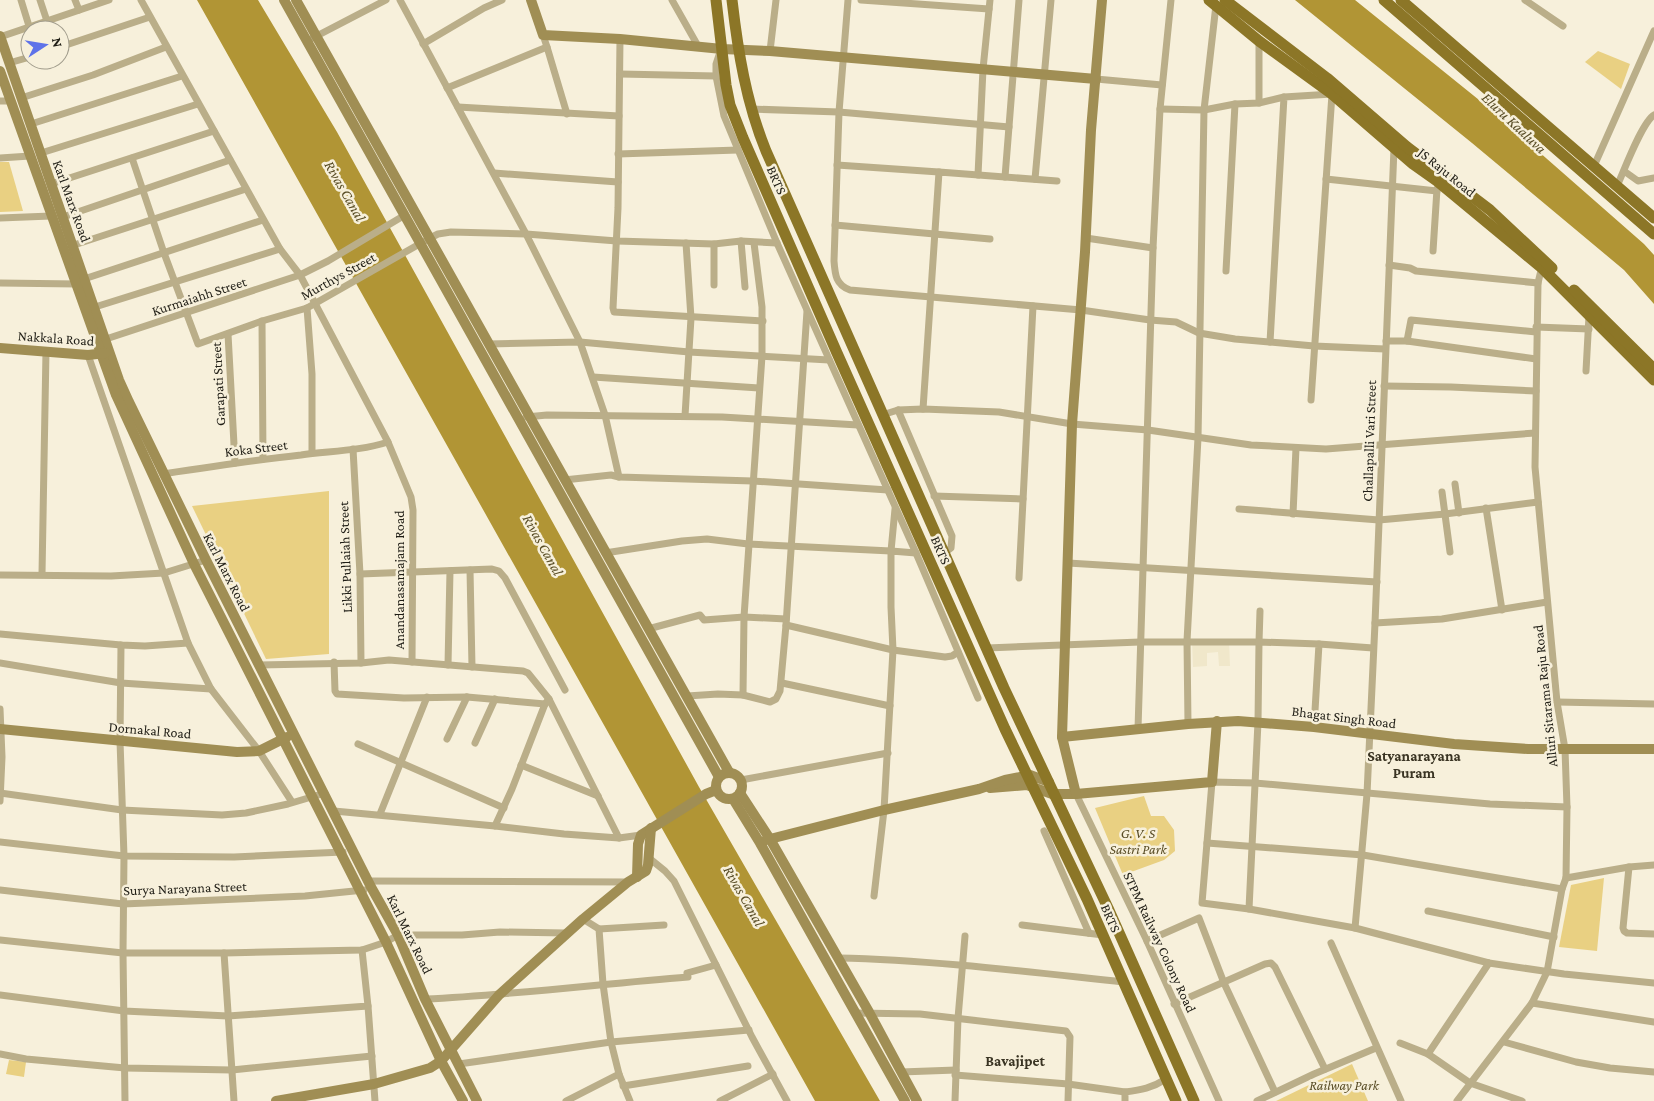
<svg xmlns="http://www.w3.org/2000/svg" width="1654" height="1101" viewBox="0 0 1654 1101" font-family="'Crimson Pro',serif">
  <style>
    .built { fill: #f0e7ca }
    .green { fill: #e9d082 }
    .water { fill: #b19535 }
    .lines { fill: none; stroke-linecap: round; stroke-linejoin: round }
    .street { stroke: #baae89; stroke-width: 7 }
    .secondary { stroke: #a08e54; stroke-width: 10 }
    .primary { stroke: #8c7627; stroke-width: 11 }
    .labels { text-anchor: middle; stroke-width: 5; stroke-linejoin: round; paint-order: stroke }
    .street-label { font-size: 14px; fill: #1f1d15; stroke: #f7f0db }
    .park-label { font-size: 14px; font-style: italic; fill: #584c25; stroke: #f7f0db }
    .water-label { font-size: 15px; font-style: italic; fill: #584c25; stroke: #f7f0db }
    .neighbourhood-label { font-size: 15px; font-weight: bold; fill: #3a3423; stroke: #f7f0db }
  </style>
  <rect width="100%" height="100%" fill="#f7f0db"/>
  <polygon class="built" points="1229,640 1230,666 1219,666 1218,652 1207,653 1207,666 1193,667 1192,641"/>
  <g class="green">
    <polygon points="1598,51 1630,64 1621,89 1585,62"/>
    <polygon points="0,162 9,162 23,211 0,212"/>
    <polygon points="329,491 329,654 266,659 192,506"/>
    <polygon points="1144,796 1151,816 1164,816 1174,830 1175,851 1164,860 1123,875 1095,808"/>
    <polygon points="1604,878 1597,951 1559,947 1571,885"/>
    <polygon points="9,1060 26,1062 24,1077 6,1074"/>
    <polygon points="1352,1064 1368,1101 1276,1101"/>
  </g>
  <g class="water">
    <polygon points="197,0 258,0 337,132 699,787 880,1101 815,1101"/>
    <polygon points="1295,0 1355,0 1489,108 1644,244 1654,255 1654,304 1624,270 1472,143"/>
  </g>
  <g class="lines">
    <g class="street">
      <polyline points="21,0 29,26"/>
      <polyline points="40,0 47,21"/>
      <polyline points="75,0 79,10"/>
      <polyline points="141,0 280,249 300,275 388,442 411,497 413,510 412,662"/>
      <polyline points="400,0 526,234 580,342 605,415 619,477"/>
      <polyline points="672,0 698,46"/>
      <path d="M848 0 839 112 834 261C835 275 836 285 850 290L1081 310 1150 320 1176 322 1199 333 1235 339 1314 346 1385 349"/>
      <polyline points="861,0 989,9"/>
      <polyline points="1525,0 1563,26"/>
      <polyline points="0,37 109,0"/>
      <polyline points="620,39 618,208 613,308 614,312 763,321"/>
      <polyline points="307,41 386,0"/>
      <polyline points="423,44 484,8 502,0"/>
      <polyline points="60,47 150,17"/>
      <polyline points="547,47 567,114"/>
      <polyline points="770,51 776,0"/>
      <polyline points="720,52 716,64 716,76 724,116 777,243 916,553 978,698"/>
      <polyline points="9,63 30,57"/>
      <polyline points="620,74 716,76"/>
      <polyline points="1096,79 1162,85"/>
      <polyline points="447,88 547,47 543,35"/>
      <polyline points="21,98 93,75 166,47"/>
      <polyline points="0,101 10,101"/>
      <polyline points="1259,103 1259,41"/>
      <polyline points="458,107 619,116"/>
      <polyline points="751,109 839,112 1009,127"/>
      <polyline points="1160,109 1204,110 1235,104 1259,103 1284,97"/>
      <polyline points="31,124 182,76"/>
      <polyline points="41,153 198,104"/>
      <polyline points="618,154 738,150"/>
      <polyline points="0,158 30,156"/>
      <polyline points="132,158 164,253 198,344 262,321 307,308 430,238 438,234 451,232 526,234 617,241 714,244 741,241 745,287"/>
      <polyline points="837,165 939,172"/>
      <polyline points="1594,166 1654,31"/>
      <polyline points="1624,171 1638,181 1654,178"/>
      <polyline points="494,173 618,182"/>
      <polyline points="978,175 983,69 990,0"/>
      <polyline points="1005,177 1019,0"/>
      <polyline points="1035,179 1051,0"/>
      <polyline points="1326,179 1437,191"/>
      <polyline points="51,184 214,131"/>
      <path d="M1617 186C1624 171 1642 122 1654 115"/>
      <polyline points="63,217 230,160"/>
      <polyline points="0,218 51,216"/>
      <polyline points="835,225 990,239"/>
      <polyline points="1086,238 1153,248"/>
      <polyline points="741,241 777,243"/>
      <polyline points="714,244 714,285"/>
      <polyline points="74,245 246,189"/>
      <polyline points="1433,251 1437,189"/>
      <polyline points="1389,265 1410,268 1416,271 1538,283"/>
      <polyline points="1226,271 1235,104"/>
      <polyline points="84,279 263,220"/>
      <polyline points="0,283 77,284"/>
      <polyline points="95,307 280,249"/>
      <polyline points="307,308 312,374 312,453"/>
      <polyline points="262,321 263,459"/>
      <polyline points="1536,327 1589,329"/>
      <polyline points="228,334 235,463"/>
      <polyline points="106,339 300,275 328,261 405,215"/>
      <polyline points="1386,341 1407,341 1536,359"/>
      <polyline points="1407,341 1411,320 1536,332"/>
      <polyline points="1270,342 1284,97 1332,94 1311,400"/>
      <polyline points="489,344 580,342 689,352 829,360"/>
      <polyline points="88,355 188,643 211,689 259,751 292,802"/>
      <polyline points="1586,371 1589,316"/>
      <polyline points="593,377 759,388"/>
      <polyline points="1384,386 1451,387 1536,391"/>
      <polyline points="923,409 939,172 1057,181"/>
      <polyline points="898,410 952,536 951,548 943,554"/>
      <polyline points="882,415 898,410 923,409 999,412 1072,424 1148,430 1251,445 1326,449 1535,433"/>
      <polyline points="685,416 691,318 686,243"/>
      <polyline points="526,417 547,415 722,417 858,425"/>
      <polyline points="353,449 360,574 361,663"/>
      <path d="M163 474C209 467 255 460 301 455 330 451 360 451 388 442"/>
      <polyline points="564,480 611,475 619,477 753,481 888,490"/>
      <polyline points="1455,484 1459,513"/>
      <polyline points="1442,492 1450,552"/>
      <polyline points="934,496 1023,499"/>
      <polyline points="1486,508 1502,610"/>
      <polyline points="1239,509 1379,520 1445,514 1538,502"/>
      <polyline points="1293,514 1296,448"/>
      <polyline points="605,553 682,541 707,539 748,544 891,551 895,509"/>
      <polyline points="1068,563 1377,582"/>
      <polyline points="470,570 472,667"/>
      <polyline points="42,574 46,351"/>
      <polyline points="360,574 492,569 499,571 505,578 565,690"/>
      <polyline points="0,575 111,576 164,573 206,560"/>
      <polyline points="1019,578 1033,306"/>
      <polyline points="1375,623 1442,619 1547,602"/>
      <polyline points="786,625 893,650 945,657 952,656 958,652"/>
      <polyline points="648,629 700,615 704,620 744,617 786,619"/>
      <polyline points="0,634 121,645 145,646 188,643"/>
      <polyline points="1319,644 1373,648"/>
      <polyline points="121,645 120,741 124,856 123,953 125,1101"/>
      <polyline points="987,648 1140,642 1259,642 1260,611"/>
      <polyline points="334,662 335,691 337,694 404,698 467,697 545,704"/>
      <polyline points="0,663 121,683 211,689"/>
      <polyline points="259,665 361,663 389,660 523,671 528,673 549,699"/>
      <polyline points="448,665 450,571"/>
      <polyline points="782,683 890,706"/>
      <polyline points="743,695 744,617 762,356 762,307 754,243"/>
      <polyline points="687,696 718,694 743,695 770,702 776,699 780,691 786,625 807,311"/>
      <polyline points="1557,702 1654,704"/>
      <polyline points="0,709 2,757 0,801"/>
      <polyline points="1188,724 1187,641 1198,438 1204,110 1216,5"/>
      <polyline points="1138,729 1153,248 1160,109 1171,0"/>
      <polyline points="447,739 467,697"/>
      <polyline points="475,743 495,699"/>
      <polyline points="358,744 504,808"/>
      <polyline points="521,765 598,796"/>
      <polyline points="741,780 888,753"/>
      <polyline points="0,793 122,810 222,815 246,813 288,804 325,793"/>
      <polyline points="1076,794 1147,941 1219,1101"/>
      <polyline points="1567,807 1490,804 1255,783 1212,782 1202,903 1249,909 1355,928 1489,963 1564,974 1654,983"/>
      <polyline points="334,811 495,826 512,789 545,704 549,699 619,838 641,835"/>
      <polyline points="380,814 427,697"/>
      <polyline points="495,826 564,834 619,838"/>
      <polyline points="1044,831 1089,933"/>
      <polyline points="0,842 124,856 234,857 343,852"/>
      <polyline points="1207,843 1363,855 1562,889"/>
      <polyline points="649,858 665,871 674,881 752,1037 787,1101"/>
      <polyline points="1629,867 1623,928 1624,931 1627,933 1654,934"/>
      <polyline points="1566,878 1629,867 1654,865"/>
      <polyline points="368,881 628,882"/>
      <polyline points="0,890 123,904 305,896 364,890"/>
      <polyline points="874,896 884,810 893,650 891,607 891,551 916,553"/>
      <polyline points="1249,909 1258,722 1259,642 1319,644 1314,727"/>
      <polyline points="1428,911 1554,937"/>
      <polyline points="1022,925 1103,935"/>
      <polyline points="1355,928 1367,794 1375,623 1394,148"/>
      <polyline points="599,929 664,925"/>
      <polyline points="0,940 123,953 224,953 362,950 386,942 398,935 462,935 500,932 566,933"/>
      <polyline points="1147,941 1199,918 1224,983 1275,1092"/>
      <polyline points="1331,943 1401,1101"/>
      <polyline points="224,953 234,1101"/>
      <path d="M838 958C933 960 1029 972 1123 982"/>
      <polyline points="687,973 716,965"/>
      <polyline points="0,995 124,1011 228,1016 368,1006 362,950"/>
      <path d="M425 999C513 995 600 984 688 977"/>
      <polyline points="1532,1003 1654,1022"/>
      <polyline points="1174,1004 1265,964 1271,963 1275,967 1325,1069"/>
      <polyline points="368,1006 375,1101"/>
      <polyline points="855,1013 920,1014 1066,1031 1070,1037 1068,1101"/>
      <polyline points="1504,1042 1576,1062 1610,1068 1654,1072"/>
      <polyline points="1400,1043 1428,1054 1470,1083 1522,1101"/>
      <polyline points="0,1054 26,1059 125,1068 232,1070 372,1056"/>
      <polyline points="1428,1054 1489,963"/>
      <polyline points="459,1064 611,1042 603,984 599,929 583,919"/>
      <polyline points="901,1072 956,1070"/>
      <polyline points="955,1075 1068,1084 1125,1092"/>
      <polyline points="623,1086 748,1066"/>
      <polyline points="566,1101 619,1074"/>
      <polyline points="630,1101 619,1074 611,1042 749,1030"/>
      <polyline points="720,1101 773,1074"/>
      <polyline points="955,1101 958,1018 965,936"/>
      <path d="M1125 1101V1092C1141 1090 1152 1088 1166 1079"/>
      <polyline points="1257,1101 1314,1074 1376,1048"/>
      <polyline points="1457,1101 1532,1003 1547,972 1562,889 1566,878 1567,807 1565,749 1557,702 1535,467 1538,283 1542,266"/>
    </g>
    <g class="secondary">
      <polyline points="284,0 719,777"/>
      <polyline points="296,0 729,772"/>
      <polyline points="531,0 543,35 620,39 722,49 770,51 1096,79"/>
      <polyline points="0,36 119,380 129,402 206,560 371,887 398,935 425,999 477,1101"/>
      <polyline points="0,71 116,395 194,564 386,942 441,1061 463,1101"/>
      <polyline points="0,348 88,355 106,353"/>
      <polyline points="0,729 237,752 259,751 287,737"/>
      <polyline points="1062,737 1072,424 1085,252 1091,130 1102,0"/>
      <circle cx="729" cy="786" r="13"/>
      <polyline points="990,788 1027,785 1052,794 1076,794 1212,782 1217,721"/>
      <polyline points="740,793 770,839 869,1012 917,1101"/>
      <polyline points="1076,794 1062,737 1188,724 1238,721 1314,727 1454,744 1528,749 1654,749"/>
      <polyline points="733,799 760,843 905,1101"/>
      <polyline points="766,840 884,810 979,789 1005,780 1030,775 1049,782"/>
      <polyline points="637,877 638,844 641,835 706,794 716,790"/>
      <polyline points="276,1101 374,1084 430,1068 441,1061 499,995 583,919 628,882 646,871 648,865 651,828"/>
    </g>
    <g class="primary">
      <polyline points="716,0 726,85 730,105 743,138 837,353 1005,729 1087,899 1176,1101"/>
      <path d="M732 0C738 52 746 102 766 151L1004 688 1108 908 1194 1101"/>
      <polyline points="1209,0 1259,41 1332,94 1413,164 1437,181 1542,268 1654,380"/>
      <polyline points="1225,0 1327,78 1407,147 1490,210 1552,268"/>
      <polyline points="1384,0 1654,234"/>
      <polyline points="1401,0 1654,218"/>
      <polyline points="1574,290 1654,369"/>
    </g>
  </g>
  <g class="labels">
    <g class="street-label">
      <text transform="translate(1447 172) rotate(39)" y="5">JS Raju Road</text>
      <text transform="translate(777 180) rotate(66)" y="5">BRTS</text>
      <text transform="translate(72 201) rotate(70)" y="5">Karl Marx Road</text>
      <text transform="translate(338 276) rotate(-29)" y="5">Murthys Street</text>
      <text transform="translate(199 296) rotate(-18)" y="5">Kurmaiahh Street</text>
      <text transform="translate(56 338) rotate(4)" y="5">Nakkala Road</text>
      <text transform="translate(218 384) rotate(-93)" y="5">Garapati Street</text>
      <text transform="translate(1369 441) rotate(-88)" y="5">Challapalli Vari Street</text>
      <text transform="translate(256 448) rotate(-7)" y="5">Koka Street</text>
      <text transform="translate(941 550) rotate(66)" y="5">BRTS</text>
      <text transform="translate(345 557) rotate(-92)" y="5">Likki Pullaiah Street</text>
      <text transform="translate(227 572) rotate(63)" y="5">Karl Marx Road</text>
      <text transform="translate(399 580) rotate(-90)" y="5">Anandanasamajam Road</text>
      <text transform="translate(1545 696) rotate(-96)" y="5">Alluri Sitarama Raju Road</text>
      <text transform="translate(1344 717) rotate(7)" y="5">Bhagat Singh Road</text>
      <text transform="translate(150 730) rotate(5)" y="5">Dornakal Road</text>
      <text transform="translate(185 888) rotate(-2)" y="5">Surya Narayana Street</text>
      <text transform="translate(1111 918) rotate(66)" y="5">BRTS</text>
      <text transform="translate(410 934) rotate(64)" y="5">Karl Marx Road</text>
      <text transform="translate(1160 942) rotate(65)" y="5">STPM Railway Colony Road</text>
    </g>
    <g class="park-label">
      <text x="1138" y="838">G. V. S<tspan x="1138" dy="16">Sastri Park</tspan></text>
      <text x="1344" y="1090">Railway Park</text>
    </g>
    <g class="water-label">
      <text transform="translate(1514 123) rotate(43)" y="5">Eluru Kaaluva</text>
      <text transform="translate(345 191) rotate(60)" y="5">Rivas Canal</text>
      <text transform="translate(543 545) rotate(61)" y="5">Rivas Canal</text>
      <text transform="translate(744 896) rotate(60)" y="5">Rivas Canal</text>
    </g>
    <g class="neighbourhood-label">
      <text x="1414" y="761">Satyanarayana<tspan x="1414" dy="17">Puram</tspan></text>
      <text x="1015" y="1066">Bavajipet</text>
    </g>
  </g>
  <g transform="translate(45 45) rotate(78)"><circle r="24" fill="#f7f0db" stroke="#a19c8c"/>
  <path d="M0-4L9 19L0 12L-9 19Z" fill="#5e72e9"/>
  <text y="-8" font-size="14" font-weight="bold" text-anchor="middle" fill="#1f1d15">N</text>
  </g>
</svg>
